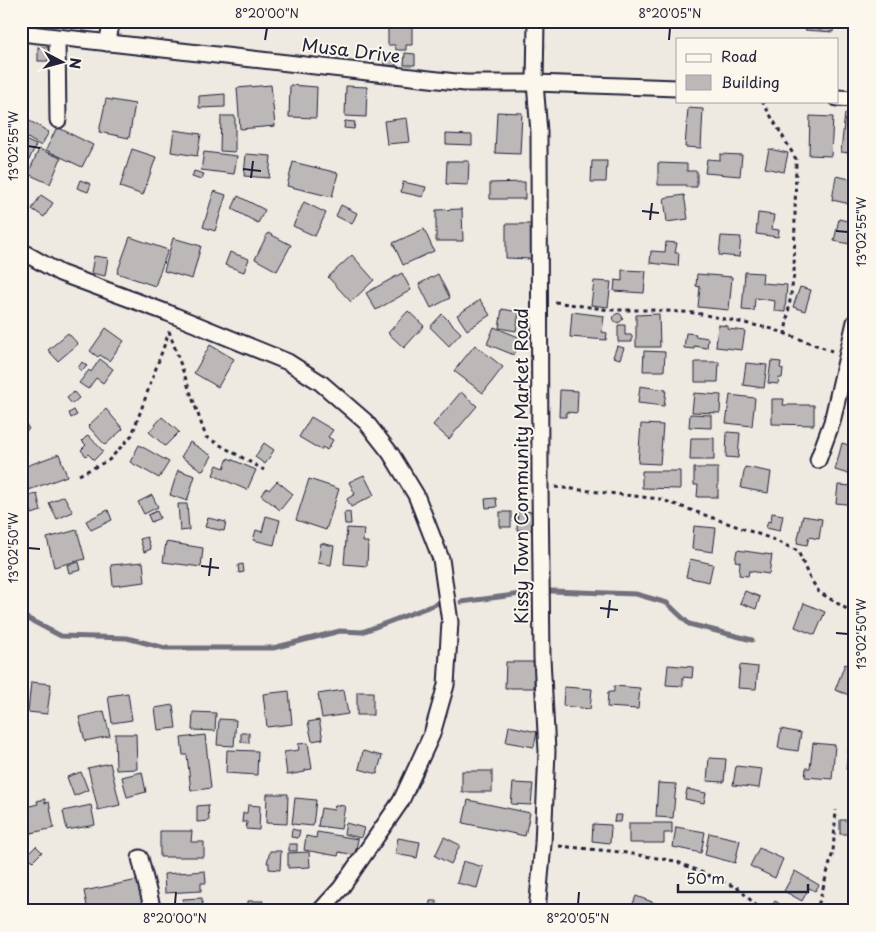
<svg xmlns="http://www.w3.org/2000/svg" width="876" height="932" viewBox="0 0 876 932" font-family="'Playpen Sans',sans-serif">
  <style>
    .lines { fill: none; stroke-linecap: round; stroke-linejoin: round }
    .stream { stroke: #716f7c; stroke-width: 5 }
    .building { fill: #bcb8b8; stroke: #22223b }
    .minor-casing { stroke: #22223b; stroke-width: 19 }
    .path { stroke: #22223b; stroke-width: 3; stroke-dasharray: 4 4; stroke-linecap: butt }
    .minor { stroke: #fbf7ec; stroke-width: 15 }
    .ticks { fill: none; stroke: #22223b; stroke-width: 2 }
    .labels { text-anchor: middle; stroke-width: 4; stroke-linejoin: round; paint-order: stroke }
    .street-label { font-size: 18px; fill: #22223b; stroke: #fbf7ec }
    .neatline { fill: none; stroke: #22223b; stroke-width: 2 }
    .ticks-label { font-size: 12px; text-anchor: middle; fill: #22223b }
  </style>
  <rect width="100%" height="100%" fill="#eeeae2"/>
  <filter id="ink" filterUnits="userSpaceOnUse"><feTurbulence type="fractalNoise" baseFrequency=".02" numOctaves="2"/><feDisplacementMap in="SourceGraphic" scale="10" xChannelSelector="R" yChannelSelector="G"/><feConvolveMatrix kernelMatrix="1 2 1 2 8 2 1 2 1" color-interpolation-filters="sRGB"/></filter>
  <g filter="url(#ink)">
    <g class="lines">
      <g class="stream">
        <polyline points="551,591 636,594 667,603 689,624 752,640"/>
        <polyline points="461,602 536,592"/>
        <polyline points="21,615 61,636 127,638 165,648 273,648 340,631 362,632 439,603"/>
      </g>
    </g>
    <g class="building">
      <polygon points="388,21 412,21 412,45 406,45 406,50 396,50 395,45 388,45"/>
      <polygon points="580,21 612,21 612,26 579,26"/>
      <polygon points="752,21 779,21 778,29 751,26"/>
      <polygon points="806,21 834,21 833,32 805,30"/>
      <rect x="38" y="47" width="12" height="14"/>
      <polygon points="405,53 415,54 415,65 404,65"/>
      <polygon points="384,56 396,57 396,66 384,65"/>
      <polygon points="271,85 275,126 240,129 237,88"/>
      <polygon points="290,85 317,87 316,118 289,117"/>
      <polygon points="346,86 367,87 366,117 345,116"/>
      <polygon points="225,94 225,107 199,108 199,96"/>
      <polygon points="106,99 135,104 129,138 99,132"/>
      <polygon points="688,108 703,109 701,148 685,147"/>
      <polygon points="497,112 522,113 520,154 495,153"/>
      <polygon points="845,113 855,114 855,148 851,147 850,153 841,152"/>
      <polygon points="21,116 49,132 41,146 21,134"/>
      <polygon points="221,116 235,116 235,152 220,151"/>
      <polygon points="810,116 833,117 831,156 809,155"/>
      <polygon points="407,118 410,142 387,144 384,121"/>
      <polygon points="345,121 355,122 354,129 344,128"/>
      <polygon points="57,127 93,145 82,167 46,150"/>
      <polygon points="174,130 201,134 197,156 171,152"/>
      <polygon points="446,134 472,135 472,145 446,144"/>
      <polygon points="21,138 36,145 26,166 21,164"/>
      <polygon points="39,149 61,158 50,184 28,174"/>
      <polygon points="132,149 156,157 143,195 120,187"/>
      <polygon points="769,149 788,153 784,172 765,168"/>
      <polygon points="204,152 237,156 234,174 201,170"/>
      <polygon points="246,154 271,156 269,178 244,176"/>
      <polygon points="720,154 742,155 740,176 705,173 707,159 720,160"/>
      <polygon points="447,161 469,161 468,185 446,184"/>
      <polygon points="592,161 607,161 606,182 591,182"/>
      <polygon points="293,162 338,173 332,197 287,186"/>
      <polygon points="658,163 687,164 687,171 697,171 697,187 686,187 686,185 658,185"/>
      <polygon points="194,171 204,174 201,180 192,177"/>
      <polygon points="836,176 855,180 855,205 832,200"/>
      <polygon points="80,180 91,184 88,192 77,188"/>
      <polygon points="403,182 426,187 423,197 401,192"/>
      <polygon points="525,182 525,199 490,199 490,183"/>
      <polygon points="214,191 226,195 215,231 203,227"/>
      <polygon points="41,195 53,203 44,217 32,209"/>
      <polygon points="684,195 688,219 667,222 664,198"/>
      <polygon points="238,196 265,210 258,223 232,209"/>
      <polygon points="304,202 326,213 315,236 293,226"/>
      <polygon points="341,205 357,213 352,224 336,216"/>
      <polygon points="462,209 463,241 436,241 436,210"/>
      <polygon points="758,213 774,215 772,229 779,230 778,237 756,234"/>
      <polygon points="839,219 855,223 855,245 834,241"/>
      <polygon points="506,224 533,224 532,259 506,258"/>
      <polygon points="424,229 434,251 403,265 393,243"/>
      <polygon points="268,233 291,245 277,271 255,259"/>
      <polygon points="721,236 741,237 739,257 719,255"/>
      <polygon points="130,237 168,250 155,286 117,273"/>
      <polygon points="173,238 201,246 192,279 164,271"/>
      <polygon points="666,242 677,243 675,253 679,253 678,266 650,263 651,251 665,252"/>
      <polygon points="230,252 249,259 244,272 225,265"/>
      <polygon points="352,255 374,280 351,302 328,277"/>
      <polygon points="94,256 108,258 105,276 91,273"/>
      <polygon points="622,270 646,271 644,293 614,291 615,280 622,281"/>
      <polygon points="745,272 763,273 762,283 787,285 785,312 774,311 775,301 755,298 754,311 742,310"/>
      <polygon points="402,273 411,290 376,310 366,293"/>
      <polygon points="438,274 450,298 431,308 419,284"/>
      <polygon points="697,274 732,277 729,310 698,307 700,287 696,286"/>
      <polygon points="594,281 611,282 608,307 591,305"/>
      <polygon points="800,287 811,290 805,311 793,307"/>
      <polygon points="480,300 490,315 467,330 457,315"/>
      <polygon points="502,309 519,312 516,331 499,328"/>
      <polygon points="408,311 424,326 404,348 388,333"/>
      <polygon points="572,312 604,316 602,332 607,333 606,340 570,337"/>
      <circle cx="618" cy="318" r="4.5"/>
      <polygon points="442,314 461,333 449,346 430,327"/>
      <polygon points="659,314 660,347 636,347 636,315"/>
      <polygon points="618,325 625,325 625,335 632,335 632,342 618,342"/>
      <polygon points="718,325 728,326 728,329 745,331 742,350 716,347"/>
      <polygon points="494,327 521,338 514,355 487,344"/>
      <polygon points="106,328 124,341 109,361 100,355 98,357 90,351"/>
      <polygon points="68,333 78,344 58,361 48,350"/>
      <polygon points="686,333 696,334 695,336 708,338 707,348 694,346 694,349 684,348"/>
      <polygon points="210,345 234,359 218,387 194,373"/>
      <polygon points="475,345 503,367 483,393 454,371"/>
      <polygon points="617,346 624,348 620,359 613,357"/>
      <polygon points="644,351 665,352 664,371 643,371"/>
      <polygon points="100,359 113,369 103,383 96,378 88,389 79,383 89,370 91,372"/>
      <polygon points="771,361 781,362 780,368 783,369 782,378 779,378 778,384 768,383"/>
      <polygon points="82,362 87,366 82,371 78,368"/>
      <polygon points="695,362 719,362 718,382 695,382"/>
      <polygon points="746,363 767,365 764,388 743,385"/>
      <polygon points="640,386 666,390 664,406 638,403"/>
      <polygon points="560,390 578,391 577,413 566,412 566,417 559,417"/>
      <polygon points="74,392 79,398 72,404 67,398"/>
      <polygon points="461,392 477,406 449,439 433,425"/>
      <polygon points="694,393 721,395 720,413 692,412"/>
      <polygon points="730,395 755,398 752,426 726,423"/>
      <polygon points="772,399 784,399 783,405 814,405 814,425 772,424"/>
      <polygon points="21,409 27,419 24,421 29,429 21,434"/>
      <polygon points="106,409 123,429 105,445 88,426"/>
      <polygon points="74,410 77,415 71,418 69,413"/>
      <polygon points="690,414 711,415 711,428 689,427"/>
      <polygon points="162,417 179,432 165,446 149,432"/>
      <polygon points="311,417 333,430 328,437 333,440 327,450 322,447 321,450 299,437"/>
      <polygon points="641,424 663,425 660,464 638,463"/>
      <polygon points="727,432 740,433 738,458 726,457"/>
      <polygon points="88,435 103,451 94,460 88,454 86,456 81,450 86,445 82,441"/>
      <polygon points="691,438 714,438 714,460 690,460"/>
      <polygon points="190,442 212,456 203,471 181,457"/>
      <polygon points="264,443 274,450 265,464 255,457"/>
      <polygon points="842,443 855,447 855,476 835,470"/>
      <polygon points="139,445 169,462 159,478 130,462"/>
      <polygon points="59,454 67,476 29,490 21,468"/>
      <polygon points="228,458 256,470 247,490 213,475 217,465 224,468"/>
      <polygon points="745,467 771,472 768,493 741,488"/>
      <polygon points="694,468 718,468 718,497 697,497 698,485 694,485"/>
      <polygon points="178,470 195,476 187,501 170,495"/>
      <polygon points="642,471 680,471 680,489 642,488"/>
      <polygon points="364,475 374,495 351,507 347,499 355,494 349,482"/>
      <polygon points="309,479 339,489 326,530 296,520"/>
      <polygon points="277,481 293,494 280,510 261,495 267,488 269,490"/>
      <polygon points="838,485 855,486 855,505 836,503"/>
      <polygon points="37,494 41,511 32,514 27,496"/>
      <polygon points="152,495 158,507 144,514 138,502"/>
      <polygon points="64,496 73,512 57,519 49,503"/>
      <polygon points="496,498 497,507 486,508 485,499"/>
      <polygon points="178,504 187,504 189,530 180,531"/>
      <polygon points="108,510 112,520 91,530 86,521"/>
      <polygon points="157,511 160,518 151,522 148,515"/>
      <polygon points="518,511 534,512 533,530 517,530"/>
      <polygon points="350,512 351,524 345,524 344,513"/>
      <rect x="500" y="512" width="11" height="15"/>
      <polygon points="772,513 783,515 780,531 766,528 768,521 771,522"/>
      <polygon points="266,516 280,520 274,545 253,540 256,530 262,532"/>
      <polygon points="803,516 822,519 819,539 809,537 807,545 797,543"/>
      <polygon points="208,518 226,522 224,531 205,527"/>
      <polygon points="694,526 716,528 713,552 692,549"/>
      <polygon points="347,528 364,529 363,542 368,542 367,566 344,564"/>
      <polygon points="77,530 85,559 54,567 47,538"/>
      <polygon points="147,537 151,549 144,552 140,539"/>
      <polygon points="166,542 203,548 201,567 163,562"/>
      <polygon points="321,543 334,546 331,565 318,563"/>
      <polygon points="737,550 772,555 769,574 749,571 748,576 739,575 740,562 735,561"/>
      <polygon points="690,559 713,564 709,582 686,577"/>
      <polygon points="79,562 81,570 69,573 67,565"/>
      <polygon points="143,562 145,582 113,586 111,565"/>
      <polygon points="243,564 244,572 239,573 238,565"/>
      <polygon points="854,582 855,582 855,599 850,598"/>
      <polygon points="745,591 760,597 756,609 740,603"/>
      <polygon points="804,603 825,612 815,635 795,627"/>
      <polygon points="506,662 535,662 534,688 505,688"/>
      <polygon points="845,664 855,668 855,697 835,690"/>
      <polygon points="668,665 693,667 692,678 683,677 683,686 666,685"/>
      <polygon points="740,665 758,667 756,689 738,688"/>
      <polygon points="31,682 51,684 47,714 28,712"/>
      <polygon points="614,686 640,688 638,709 607,707 608,692 614,692"/>
      <polygon points="564,687 592,689 590,709 563,706"/>
      <polygon points="344,690 348,714 322,718 318,694"/>
      <polygon points="289,691 292,724 267,727 263,694"/>
      <rect x="357" y="692" width="16" height="23"/>
      <polygon points="128,693 132,720 112,723 108,696"/>
      <polygon points="173,705 176,728 158,730 155,708"/>
      <polygon points="104,711 110,736 85,741 79,717"/>
      <polygon points="193,712 216,713 215,731 192,730"/>
      <polygon points="219,719 236,720 234,746 217,745"/>
      <polygon points="319,720 323,739 312,741 308,722"/>
      <polygon points="21,721 27,746 21,748"/>
      <polygon points="509,726 537,732 534,747 506,742"/>
      <polygon points="781,729 801,733 798,751 778,748"/>
      <polygon points="241,733 249,733 249,743 241,742"/>
      <polygon points="115,734 136,734 137,769 116,770"/>
      <polygon points="205,735 211,788 191,791 187,755 183,755 181,738"/>
      <polygon points="308,743 312,769 305,770 305,772 287,775 284,752 299,750 298,744"/>
      <polygon points="813,743 835,745 832,779 805,777 806,768 810,768"/>
      <polygon points="849,745 855,746 855,770 846,769"/>
      <polygon points="227,750 258,751 257,775 226,773"/>
      <polygon points="363,751 382,756 377,774 359,769"/>
      <polygon points="709,758 726,759 724,782 707,781"/>
      <polygon points="110,763 120,805 98,810 88,768"/>
      <polygon points="736,766 762,769 759,788 733,785"/>
      <rect x="462" y="771" width="30" height="21"/>
      <polygon points="81,772 88,790 74,796 67,777"/>
      <polygon points="142,772 146,792 127,797 122,777"/>
      <polygon points="513,783 533,784 531,805 511,804"/>
      <polygon points="658,783 676,784 673,818 656,817"/>
      <polygon points="687,789 706,793 704,803 685,799"/>
      <polygon points="267,794 288,794 287,824 266,823"/>
      <polygon points="295,798 316,800 313,826 292,824"/>
      <polygon points="45,799 45,803 49,802 54,828 31,833 26,807 38,804 37,801"/>
      <polygon points="468,800 530,813 525,836 463,823"/>
      <polygon points="91,805 95,825 67,830 63,811"/>
      <polygon points="208,805 209,821 197,822 197,806"/>
      <polygon points="248,805 260,806 259,830 246,829 247,822 242,822 243,813 247,813"/>
      <polygon points="335,805 345,806 341,829 318,826 321,808 334,810"/>
      <polygon points="615,815 622,815 621,822 614,822"/>
      <rect x="840" y="820" width="15" height="14"/>
      <polygon points="346,823 364,828 361,838 344,834"/>
      <polygon points="629,823 672,823 672,833 664,833 664,843 629,843"/>
      <polygon points="593,824 611,825 610,843 592,841"/>
      <polygon points="676,827 705,832 701,853 673,847"/>
      <polygon points="292,829 300,831 298,838 291,837"/>
      <polygon points="160,831 192,831 191,842 204,842 204,857 160,857"/>
      <polygon points="317,832 358,839 355,855 339,852 338,856 304,850 306,836 316,838"/>
      <polygon points="709,833 740,840 735,863 705,855"/>
      <polygon points="444,837 460,845 451,864 435,856"/>
      <polygon points="398,838 420,842 417,858 395,854"/>
      <rect x="289" y="844" width="8" height="7"/>
      <polygon points="36,846 42,852 33,861 27,855"/>
      <polygon points="759,848 783,859 775,878 750,866"/>
      <polygon points="270,851 281,851 280,870 269,869 269,863 267,863"/>
      <polygon points="309,852 310,867 288,868 288,853"/>
      <polygon points="463,861 483,867 477,888 457,883"/>
      <polygon points="205,871 206,883 201,883 201,891 165,893 164,874"/>
      <polygon points="795,871 819,885 815,891 809,888 802,901 784,891"/>
      <polygon points="138,880 145,911 88,911 84,891"/>
      <polygon points="636,896 655,903 652,911 630,911"/>
      <polygon points="202,898 203,911 184,911 183,899"/>
      <polygon points="248,901 263,901 262,911 248,911"/>
      <polygon points="430,901 437,901 436,910 429,910"/>
      <polygon points="775,901 783,906 779,911 770,911 769,910"/>
    </g>
    <g class="lines">
      <g class="minor-casing">
        <g id="minor">
          <polyline points="536,21 535,83 539,132 540,486 542,658 547,751 543,844 537,911"/>
          <polyline points="21,33 465,83 535,83 677,88"/>
          <polyline points="57,38 58,120"/>
          <polyline points="107,43 112,21"/>
          <polyline points="837,98 855,99"/>
          <polyline points="21,251 60,273 168,313 288,362 321,383 366,422 391,454 416,495 441,559 450,622 446,685 432,734 401,801 341,888 320,911"/>
          <polyline points="818,460 832,422 855,322"/>
          <polyline points="140,858 153,911"/>
        </g>
      </g>
      <g class="path">
        <polyline points="762,101 796,159 794,274 785,334"/>
        <polyline points="555,302 610,310 651,310 696,313 773,329 832,351"/>
        <polyline points="169,331 206,437 264,470"/>
        <polyline points="79,475 109,460 132,435 169,332"/>
        <polyline points="555,487 660,499 772,539 798,551 808,575 819,592 855,614"/>
        <polyline points="559,846 620,852 675,861 738,888 762,911"/>
        <polyline points="21,910 21,911"/>
        <polyline points="814,911 818,906 833,852 836,810"/>
      </g>
      <use href="#minor" class="minor"/>
    </g>
  </g>
  <path class="ticks" d="M265 40 267 28M669 40 670 28M28 146 40 148M243 169 261 171M251 178 253 161M642 211 659 213M650 220 652 203M836 231 848 232M28 548 40 549M201 566 219 568M209 576 211 558M600 608 618 610M608 618 610 600M836 633 848 634M175 904 176 892M578 904 579 892"/>
  <g class="labels">
    <g class="street-label">
      <text transform="translate(351 51) rotate(7)" y="6">Musa Drive</text>
      <text transform="translate(522 466) rotate(-90)" y="6">Kissy Town Community Market Road</text>
    </g>
  </g>
  <rect width="876" height="932" fill="none" stroke="#fbf7ec" stroke-width="55"/>
  <rect x="676" y="38" width="162" height="65" fill="#fbf7ec" stroke="#a4a2a5"/>
  <rect x="686" y="54" width="25" height="8" fill="#fbf7ec" stroke="#a4a2a5"/>
  <text x="721" y="62" font-size="15" fill="#22223b">Road</text>
  <rect x="686" y="75" width="25" height="15" fill="#bcb8b8" stroke="#a4a2a5"/>
  <text x="721" y="88" font-size="15" fill="#22223b">Building</text>
  <g transform="translate(62 62) rotate(96)" stroke="#fbf7ec" stroke-width="4" paint-order="stroke">
  <path d="M0-4L9 19L0 12L-9 19Z" fill="#22223b"/>
  <text y="-8" font-size="14" font-weight="bold" text-anchor="middle" fill="#22223b">N</text>
  </g>
  <path d="M678 884v8h130v-8" fill="none" stroke="#22223b" stroke-width="2.5"/>
  <text x="686" y="884" font-size="15" fill="#22223b" stroke="#fbf7ec" stroke-width="4" paint-order="stroke">50 m</text>
  <rect x="28" y="28" width="820" height="876" class="neatline"/>
  <g class="ticks-label">
    <text x="267" y="18">8°20'00"N</text>
    <text x="670" y="18">8°20'05"N</text>
    <text transform="translate(14 146) rotate(-90)" y="4">13°02'55"W</text>
    <text transform="translate(862 232) rotate(-90)" y="4">13°02'55"W</text>
    <text transform="translate(14 548) rotate(-90)" y="4">13°02'50"W</text>
    <text transform="translate(862 634) rotate(-90)" y="4">13°02'50"W</text>
    <text x="175" y="923">8°20'00"N</text>
    <text x="578" y="923">8°20'05"N</text>
  </g>
</svg>
